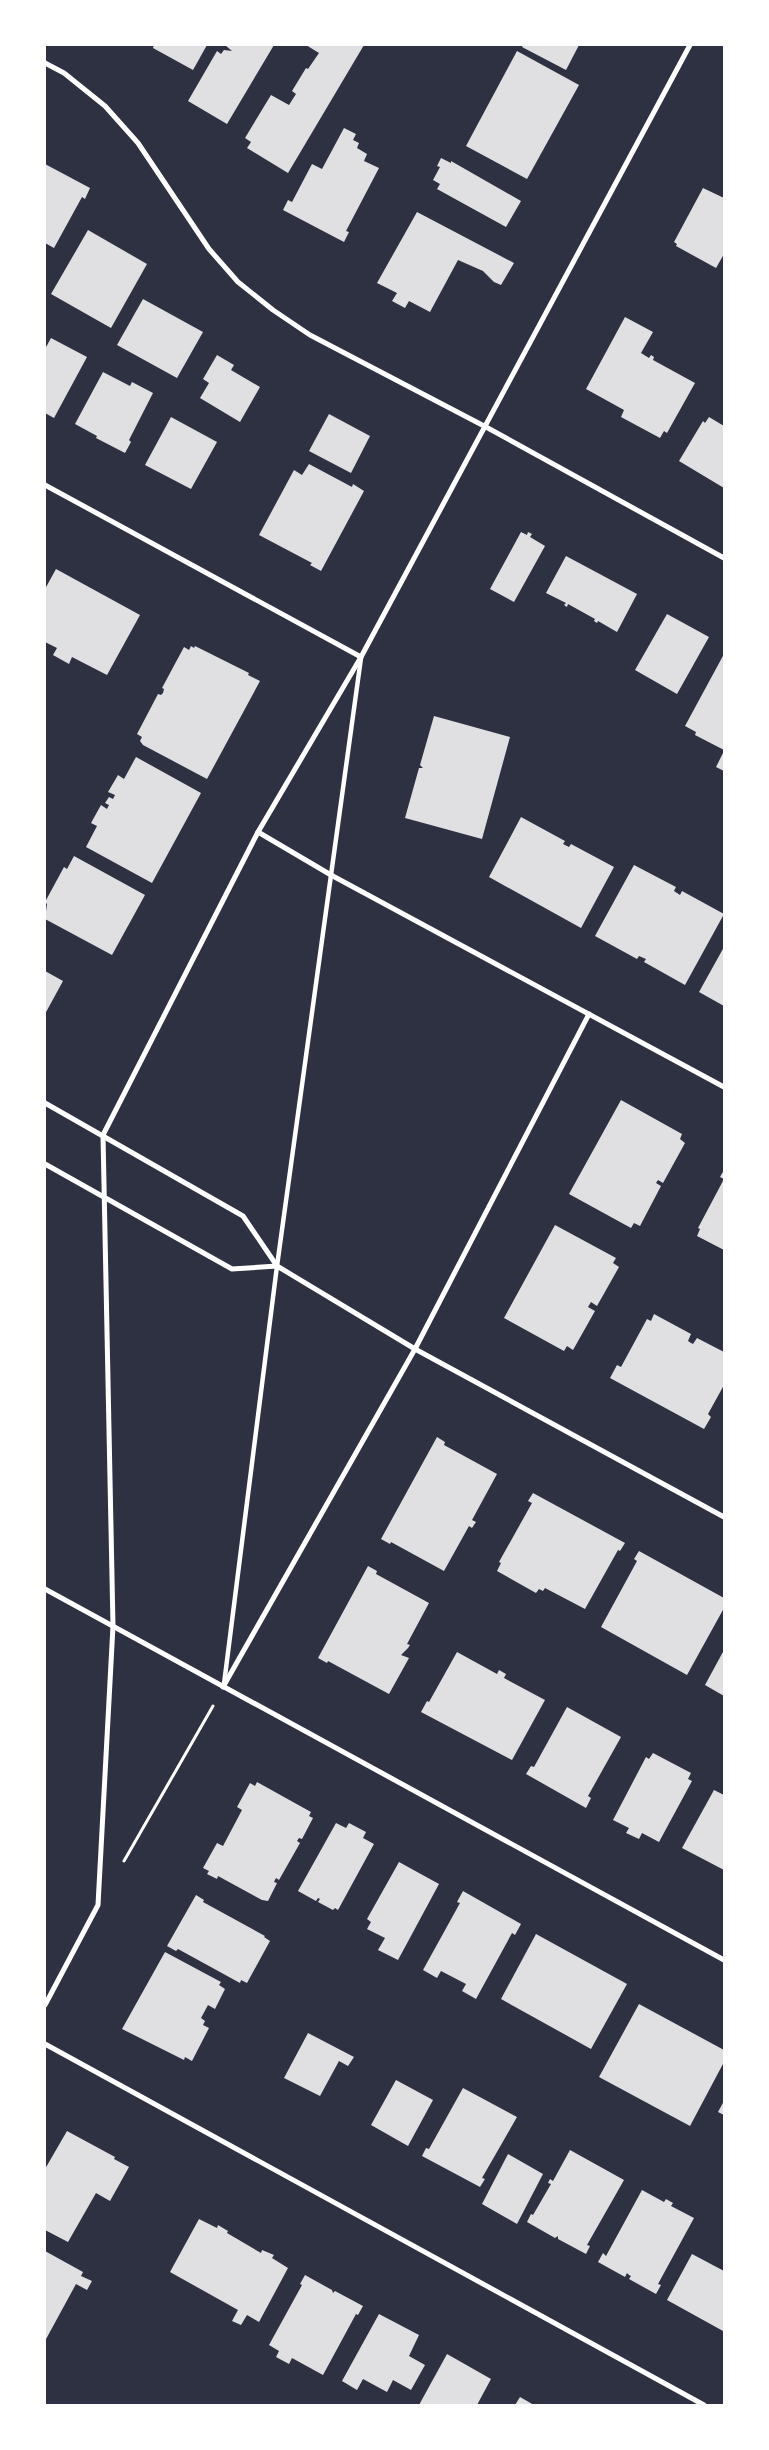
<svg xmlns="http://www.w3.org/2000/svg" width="769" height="2450" viewBox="0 0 769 2450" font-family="Rubik,sans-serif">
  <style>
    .building { fill: #e0e0e3 }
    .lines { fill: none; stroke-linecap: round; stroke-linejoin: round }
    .path { stroke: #fff; stroke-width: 3 }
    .pedestrian { stroke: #fff; stroke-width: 4.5 }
    .minor { stroke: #fff; stroke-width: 5 }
  </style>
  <rect width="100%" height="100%" fill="#2d3142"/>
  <g class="building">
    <polygon points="154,45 207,45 193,70 153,48"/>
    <polygon points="225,45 274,45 227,124 188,101 217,51 221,54 224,50 232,51"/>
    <polygon points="306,45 364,45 288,173 247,148 251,142 245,138 271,95 289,105 296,94 292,91 306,68 308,69 319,53"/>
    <polygon points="523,45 579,45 566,70 522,47"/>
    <polygon points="517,51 579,85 527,179 466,146"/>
    <polygon points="344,128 356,134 353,140 359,143 357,148 367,154 364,161 379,168 346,231 349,232 344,242 283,210 288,200 292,202 312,164 322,169"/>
    <polygon points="441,158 451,163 451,161 521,201 506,227 437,189 440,184 433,180 440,167 437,166"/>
    <polygon points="45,164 90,188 85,199 82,197 54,248 45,243"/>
    <polygon points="703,188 724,198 724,254 716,268 676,246 677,244 674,242"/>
    <polygon points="417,212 514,263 501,285 494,282 483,271 458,260 430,312 409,301 405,308 392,301 397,293 377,283"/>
    <polygon points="88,230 147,264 111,328 51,294"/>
    <polygon points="143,299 203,332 177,378 117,345"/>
    <polygon points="625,317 653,332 641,353 649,358 651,355 654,357 653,360 695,383 667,433 664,431 660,438 621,417 624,410 586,389"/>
    <polygon points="51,338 87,357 54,418 45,413 45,349"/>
    <polygon points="217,355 234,365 231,370 260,387 240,422 200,398 209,383 203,379"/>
    <polygon points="103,372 130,386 132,382 153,393 129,440 131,442 125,453 96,438 97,436 75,424"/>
    <polygon points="329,414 370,436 351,473 309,451"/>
    <polygon points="171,417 217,442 191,489 145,465"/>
    <polygon points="709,417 724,426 724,488 679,461 703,421 705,423"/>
    <polygon points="309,464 352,487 353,484 364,491 321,571 310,565 312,563 259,535 294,470 302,475"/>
    <polygon points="521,532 527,535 528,532 532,534 530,537 545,546 514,602 490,589"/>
    <polygon points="566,556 637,594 617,632 598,621 597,623 594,621 595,619 568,604 567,607 564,605 566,603 546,593"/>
    <polygon points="56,569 140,615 107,675 72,657 69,664 53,655 57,648 45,642 45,589"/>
    <polygon points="667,614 709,637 677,694 635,670"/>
    <polygon points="191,646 194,648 195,646 249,673 248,675 260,681 207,779 143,745 140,741 142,737 137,734 158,694 161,695 163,693 164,689 162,688 184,647 189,650"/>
    <polygon points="724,654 724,750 695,735 696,732 685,726"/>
    <polygon points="434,716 510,737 482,839 405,818 419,768 423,768 420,765"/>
    <polygon points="724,751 724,771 716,767"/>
    <polygon points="136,757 201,793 152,883 86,847 97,826 91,823 101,805 107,809 109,805 105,803 109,797 113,799 115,795 108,792 118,775 124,779"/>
    <polygon points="521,817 565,841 563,844 569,847 571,844 614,867 581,928 489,877"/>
    <polygon points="74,856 145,895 112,955 45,919 47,904 45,902 64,867 67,869"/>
    <polygon points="634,865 676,887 674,891 680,895 682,891 724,914 685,985 644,962 646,959 639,956 637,959 595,936"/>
    <polygon points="724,947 724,1006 699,992"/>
    <polygon points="45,971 63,981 45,1014"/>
    <polygon points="621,1100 682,1134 680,1139 685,1143 663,1183 658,1180 656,1183 661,1186 640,1226 634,1223 631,1228 569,1194"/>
    <polygon points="724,1170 724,1250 697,1236 700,1229 698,1228 724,1179 720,1177"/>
    <polygon points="555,1225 616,1258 613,1263 619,1267 597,1306 591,1302 588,1307 595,1311 573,1350 567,1346 564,1351 504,1318"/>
    <polygon points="654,1314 691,1334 688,1341 691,1343 693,1344 697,1338 724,1352 724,1385 708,1414 711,1417 704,1429 610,1378 617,1365 621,1367 647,1319 651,1321"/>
    <polygon points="437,1437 445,1442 444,1445 497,1474 472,1520 476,1522 472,1528 469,1526 444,1571 391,1542 390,1544 381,1539"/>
    <polygon points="533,1493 625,1543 620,1551 618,1550 585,1609 545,1588 543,1591 539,1589 536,1593 497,1571 501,1563 499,1562 532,1503 528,1501"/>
    <polygon points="639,1551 724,1598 724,1608 687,1675 601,1627 637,1561 634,1559"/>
    <polygon points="368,1566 377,1571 376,1574 429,1603 407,1644 410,1645 408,1648 401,1655 409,1658 389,1694 328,1661 327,1663 318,1658"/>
    <polygon points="724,1650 724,1696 705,1685"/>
    <polygon points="457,1652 497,1674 499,1670 506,1674 504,1678 545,1700 512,1760 421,1712 427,1701 429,1702"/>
    <polygon points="567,1707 621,1737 588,1796 591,1798 586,1808 526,1774 531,1766 534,1767"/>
    <polygon points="653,1753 691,1773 688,1779 692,1781 659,1842 642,1833 639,1839 626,1833 629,1828 613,1820 646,1757 649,1759"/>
    <polygon points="257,1782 311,1812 309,1816 313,1818 302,1839 299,1838 297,1841 300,1843 279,1880 276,1878 274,1882 277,1883 268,1901 262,1900 218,1876 217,1879 207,1874 209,1871 203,1868 217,1843 223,1846 242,1810 237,1807 250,1783 255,1786"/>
    <polygon points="714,1790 724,1795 724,1870 682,1848"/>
    <polygon points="336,1823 346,1828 349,1823 366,1832 363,1838 374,1844 338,1910 335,1908 333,1910 318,1902 320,1899 318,1898 316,1901 298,1891"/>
    <polygon points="399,1862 439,1884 398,1960 378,1950 385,1938 367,1929 371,1922 367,1919"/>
    <polygon points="463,1891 521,1924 515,1935 512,1933 476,1999 462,1991 466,1984 441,1971 437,1978 423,1970 460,1903 457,1902"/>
    <polygon points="196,1895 204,1900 203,1902 265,1936 264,1937 270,1941 247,1983 241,1980 240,1983 178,1949 176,1951 167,1946"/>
    <polygon points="536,1934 627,1984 591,2049 501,1999"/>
    <polygon points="165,1952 221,1982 219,1985 225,1989 215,2009 208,2005 201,2018 205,2021 203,2025 209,2028 192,2061 185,2057 184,2060 122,2029"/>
    <polygon points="639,2004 724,2050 724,2062 690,2126 599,2077"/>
    <polygon points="308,2033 354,2057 348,2066 339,2061 320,2096 284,2078"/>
    <polygon points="396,2080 433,2100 408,2146 371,2125"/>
    <polygon points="463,2088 517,2117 482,2178 485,2179 480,2187 422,2156 426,2148 429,2149"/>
    <polygon points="724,2101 724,2115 718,2112"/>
    <polygon points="67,2131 115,2157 114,2159 129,2167 110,2201 96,2193 68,2242 45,2230 45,2169"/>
    <polygon points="570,2150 624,2180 587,2245 590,2246 586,2254 558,2239 558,2236 555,2238 527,2222 531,2214 533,2215 551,2184 548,2183 550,2179 553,2181"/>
    <polygon points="508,2154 543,2174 517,2224 482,2204"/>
    <polygon points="642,2190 664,2202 666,2199 673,2203 671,2206 694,2218 658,2284 661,2285 656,2294 629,2279 631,2276 629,2275 627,2273 625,2277 598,2262 603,2253 606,2256"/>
    <polygon points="199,2219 217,2228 218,2225 228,2231 227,2233 261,2253 262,2250 274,2255 272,2258 288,2268 259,2322 247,2315 241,2325 232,2321 238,2310 170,2272"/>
    <polygon points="45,2251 83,2272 81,2276 92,2281 87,2290 76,2284 45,2341"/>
    <polygon points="692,2254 724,2271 723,2331 667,2300"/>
    <polygon points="305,2275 332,2290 333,2293 335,2291 363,2306 358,2315 356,2314 323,2375 292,2358 289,2364 276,2357 279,2351 269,2345 302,2285 300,2284"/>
    <polygon points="379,2314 419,2335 409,2356 425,2365 411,2390 393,2380 387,2392 363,2379 357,2390 342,2381"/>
    <polygon points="447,2354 491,2379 477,2405 419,2405"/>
    <polygon points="520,2397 534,2405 515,2405"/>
  </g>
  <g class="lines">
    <polyline class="path" points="124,1861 213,1706"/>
    <polyline class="pedestrian" points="224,1684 277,1266 361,658"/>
    <g class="minor">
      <polyline points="45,63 64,73 105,106 138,143 209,249 238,282 273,310 310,335 486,427 724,558"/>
      <polyline points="45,485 361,657"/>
      <polyline points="258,832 331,875 724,1087"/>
      <polyline points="45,1103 243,1216 277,1266 415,1349 724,1517"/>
      <polyline points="45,1164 232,1269 277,1266"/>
      <polyline points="45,1589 724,1960"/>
      <polyline points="223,1687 415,1349 589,1014"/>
      <polyline points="45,2005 98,1905 113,1626 103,1135 258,832 361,657 690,45"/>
      <polyline points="45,2044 704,2405"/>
    </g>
  </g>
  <rect width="769" height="2450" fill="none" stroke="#ffffff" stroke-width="92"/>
</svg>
